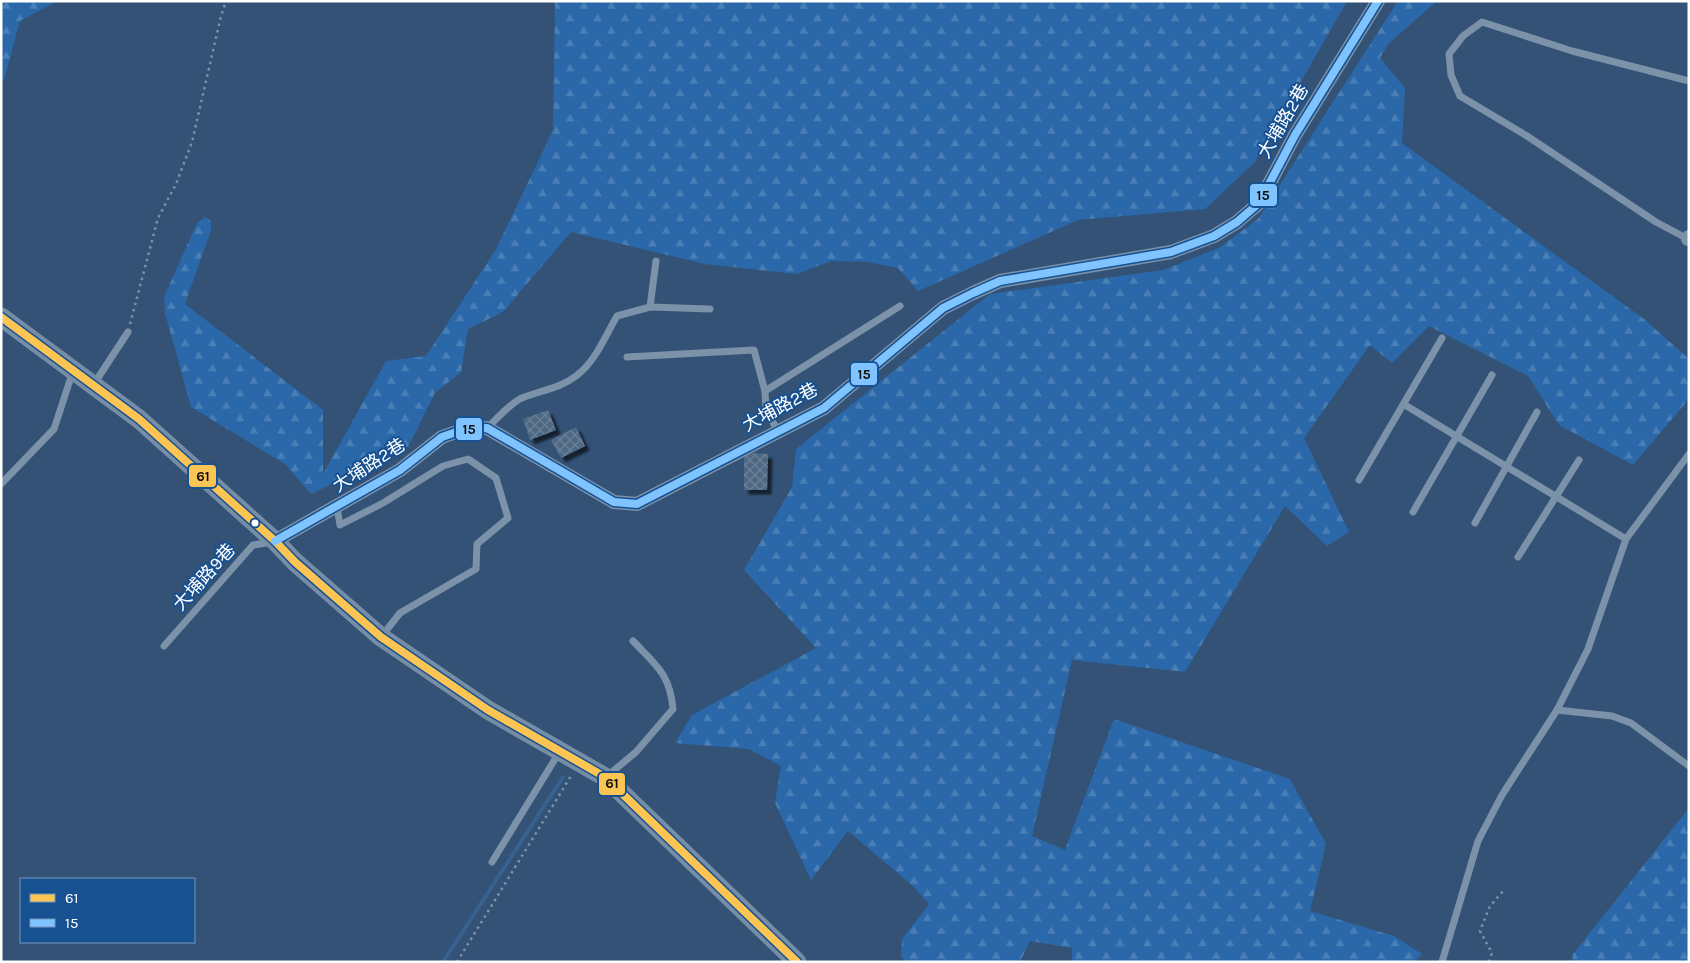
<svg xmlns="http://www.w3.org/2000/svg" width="1690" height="963" viewBox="0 0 1690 963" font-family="Karla,'Noto Sans TC',sans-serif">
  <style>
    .forest { fill: url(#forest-firs) }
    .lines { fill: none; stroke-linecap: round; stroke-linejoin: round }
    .stream { stroke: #38618f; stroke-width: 4 }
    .building { fill: url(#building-cross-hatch); filter: url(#shadow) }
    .path { stroke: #7b92a9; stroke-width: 2.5; stroke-dasharray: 2.5 4; stroke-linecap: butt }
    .lane { stroke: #7b92a9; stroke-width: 7 }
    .street { stroke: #7b92a9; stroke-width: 14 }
    .secondary { stroke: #778da5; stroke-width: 19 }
    .bus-1-casing { stroke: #175192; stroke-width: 11 }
    .bus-2-casing { stroke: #175192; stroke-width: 11 }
    .bus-1 { stroke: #fcc553; stroke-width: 8 }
    .bus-2 { stroke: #80c4ff; stroke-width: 8 }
    .bus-dot { fill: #fff; stroke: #175192; stroke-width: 2 }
    .labels { text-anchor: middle; stroke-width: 4; stroke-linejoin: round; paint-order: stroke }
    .street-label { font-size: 18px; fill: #fff; stroke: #175192 }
    .line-badge { stroke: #175192; stroke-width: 2 }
    .pale-badge-label { font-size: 14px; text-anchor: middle; font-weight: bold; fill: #111 }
  </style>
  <defs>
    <pattern id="forest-firs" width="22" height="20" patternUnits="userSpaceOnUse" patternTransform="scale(1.25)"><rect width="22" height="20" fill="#2a68a9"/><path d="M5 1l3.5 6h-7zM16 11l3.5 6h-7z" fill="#4a7fb6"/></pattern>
    <pattern id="building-cross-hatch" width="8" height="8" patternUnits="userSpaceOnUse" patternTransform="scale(1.25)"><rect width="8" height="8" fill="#506985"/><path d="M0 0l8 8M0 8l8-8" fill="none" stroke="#6a8097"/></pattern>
    <filter id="shadow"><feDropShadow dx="4.5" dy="4.5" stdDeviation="1" flood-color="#0009"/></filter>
  </defs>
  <rect width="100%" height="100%" fill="#335276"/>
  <g class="forest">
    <polygon points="1,1 57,1 20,21 4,80 1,80"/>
    <polygon points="555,1 1347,1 1255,162 1205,209 1078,220 918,291 898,268 867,262 831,261 797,274 705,264 571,232 503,312 468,329 461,372 435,393 408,447 311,494 285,464 191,407 165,313 164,297 197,223 205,217 211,221 211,230 185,304 323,410 323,474 386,361 426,356 495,251 553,130"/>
    <polygon points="1398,1 1437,1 1388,44 1380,58 1405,88 1402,143 1644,319 1689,359 1689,399 1633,465 1559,425 1528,376 1429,326 1392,363 1370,345 1304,438 1349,532 1327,546 1285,506 1185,672 1072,660 1032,836 1065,850 1114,719 1290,779 1326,844 1310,911 1394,936 1422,954 1415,962 1072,962 1072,948 1030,941 1020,962 906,962 901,957 902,939 929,904 914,887 848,831 811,880 775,803 781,766 749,749 675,743 692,715 816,648 744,570 792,487 796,449 990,294 1163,270 1219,248 1258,219"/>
    <polygon points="1689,808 1689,962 1572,962 1573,954"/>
  </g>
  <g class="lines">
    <polyline class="stream" points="443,962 563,777"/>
  </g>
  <g class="building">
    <polygon points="548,410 556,430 530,440 523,419"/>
    <polygon points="576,427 585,446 561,458 551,440"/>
    <polygon points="744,453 768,454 767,490 744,490"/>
  </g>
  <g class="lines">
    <g class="path">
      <polyline points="130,324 158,218 176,184 192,142 221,16 226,1"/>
      <polyline points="457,962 571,776"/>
      <polyline points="1489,962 1492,953 1480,931 1490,906 1504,890"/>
    </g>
    <g class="lane">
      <polyline points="1688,239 1656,222 1527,136 1460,96 1451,75 1449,54 1463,36 1482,22 1572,51 1689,81"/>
      <polyline points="650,307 656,261"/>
      <polyline points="627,357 754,350 765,391 766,412 778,430"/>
      <polyline points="94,384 128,332"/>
      <polyline points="765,391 900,306"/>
      <polyline points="1405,405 1626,539"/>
      <path d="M487 428C497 419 510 403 522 398 541 390 559 389 576 376 596 361 604 338 617 316L650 307 710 309"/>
      <polyline points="1359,480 1442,338"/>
      <polyline points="1,484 54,429 73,371"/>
      <polyline points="337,508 340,525 383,503 443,466 468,459 496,478 508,518 477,544 476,569 400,613 382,636"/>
      <polyline points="1413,512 1492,375"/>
      <polyline points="1475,523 1537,412"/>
      <polyline points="1518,557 1579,460"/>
      <polyline points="164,646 253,545 273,542"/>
      <polyline points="1557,710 1612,716 1631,723 1689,766"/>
      <path d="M606 777 636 752 673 709C670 674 656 665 633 641"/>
      <polyline points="492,862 560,751"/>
      <polyline points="1442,962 1478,841 1502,795 1557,710 1588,649 1626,539 1689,454"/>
    </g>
    <g class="street">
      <polyline points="1688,239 1689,237"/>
      <polyline points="275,541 400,470 442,437 462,430 487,428 614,502 637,504 824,408 943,308 973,293 1000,281 1171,252 1214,236 1237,222 1259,203 1295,135 1378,1"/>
    </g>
    <polyline class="secondary" points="1,317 139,419 275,541 295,562 381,637 488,710 605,777 797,962"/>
    <g class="bus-1-casing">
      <polyline id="bus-1" points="1,317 139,419 275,541 295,562 381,637 488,710 605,777 797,962"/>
    </g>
    <g class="bus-2-casing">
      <polyline id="bus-2" points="275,541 400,470 442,437 462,430 487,428 614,502 637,504 824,408 943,308 973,293 1000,281 1171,252 1214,236 1237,222 1259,203 1295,135 1378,1"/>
    </g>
    <use href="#bus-1" class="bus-1"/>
    <use href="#bus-2" class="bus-2"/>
  </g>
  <circle class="bus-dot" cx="255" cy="523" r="4.5"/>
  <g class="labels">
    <g class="street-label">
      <text transform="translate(1283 121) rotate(-60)" y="6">大埔路2巷</text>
      <text transform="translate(780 407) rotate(-28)" y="6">大埔路2巷</text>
      <text transform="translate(369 465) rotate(-33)" y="6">大埔路2巷</text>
      <text transform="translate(204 577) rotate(-48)" y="6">大埔路9巷</text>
    </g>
  </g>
  <g class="line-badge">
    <rect x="1249" y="183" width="29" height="24" rx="5" fill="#80c4ff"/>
    <rect x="850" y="362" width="28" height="24" rx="5" fill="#80c4ff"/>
    <rect x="455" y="417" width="28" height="24" rx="5" fill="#80c4ff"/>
    <rect x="188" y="464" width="29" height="24" rx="5" fill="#fcc553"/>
    <rect x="598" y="772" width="28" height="24" rx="5" fill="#fcc553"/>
  </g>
  <g class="pale-badge-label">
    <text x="1263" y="200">15</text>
    <text x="864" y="379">15</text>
    <text x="469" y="434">15</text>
    <text x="203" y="481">61</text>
    <text x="612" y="788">61</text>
  </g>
  <rect width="1690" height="963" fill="none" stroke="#ffffff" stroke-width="5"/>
  <rect x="20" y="878" width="175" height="65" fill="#175192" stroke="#7497be"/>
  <rect x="30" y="894" width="25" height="8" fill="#fcc553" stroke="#7497be"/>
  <text x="65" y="903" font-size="15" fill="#ffffff">61</text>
  <rect x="30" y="919" width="25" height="8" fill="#80c4ff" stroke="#7497be"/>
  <text x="65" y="928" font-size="15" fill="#ffffff">15</text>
</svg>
